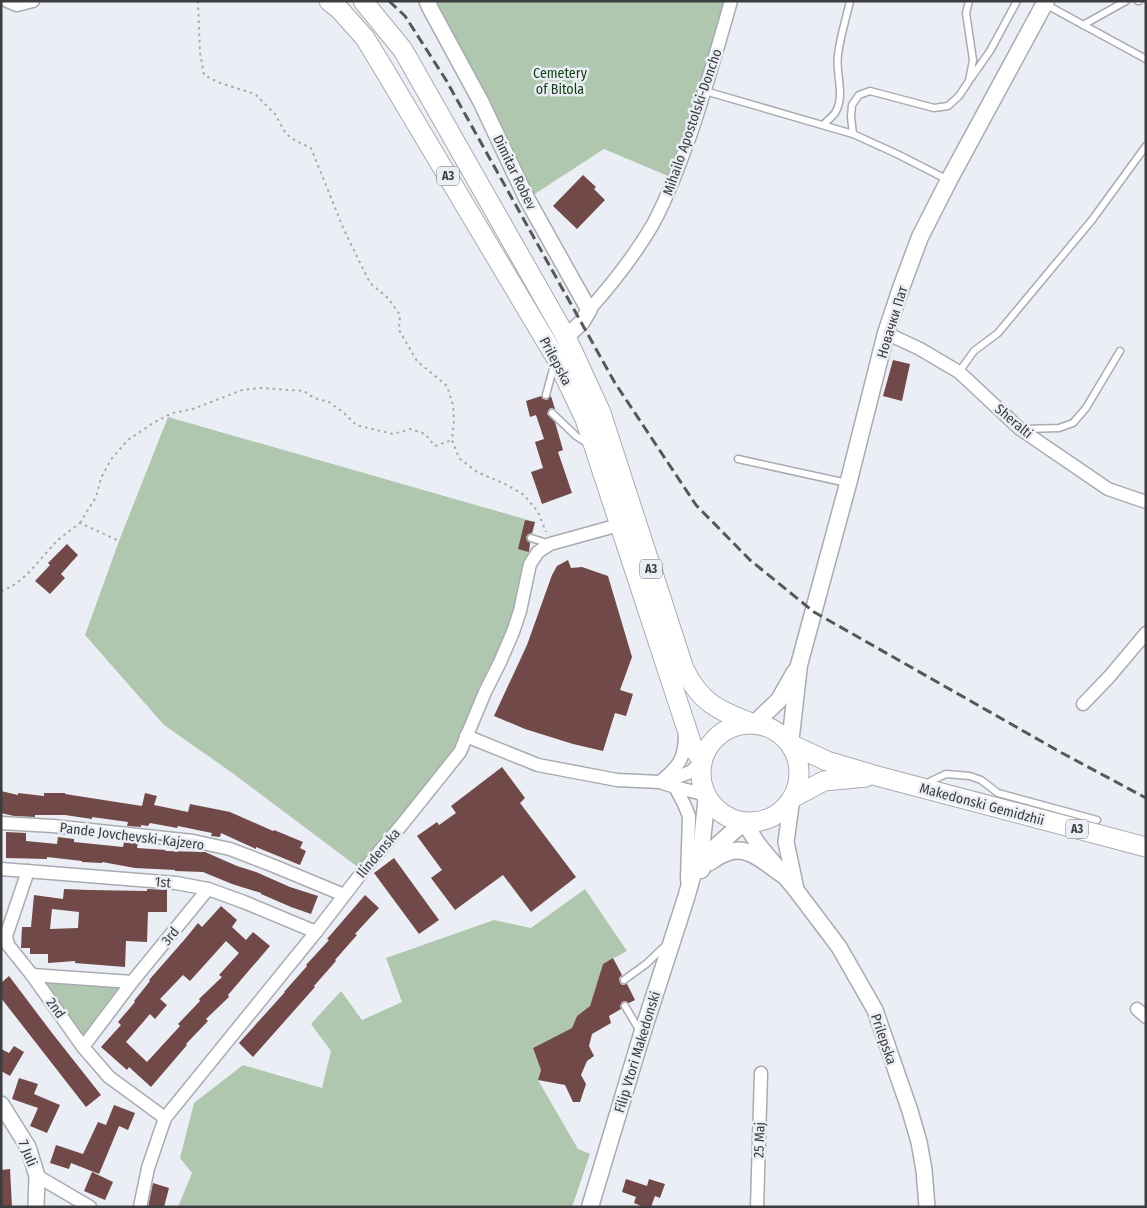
<svg xmlns="http://www.w3.org/2000/svg" width="1147" height="1208" viewBox="0 0 1147 1208" font-family="'Fira Sans Condensed',sans-serif">
  <style>
    .green { fill: #b0c7af }
    .building { fill: #724949; fill-rule: evenodd }
    .lines { fill: none; stroke-linecap: round; stroke-linejoin: round }
    .service-casing { stroke: #a8abb1; stroke-width: 9 }
    .minor-casing { stroke: #a8abb1; stroke-width: 15 }
    .tertiary-casing { stroke: #a8abb1; stroke-width: 18 }
    .secondary-casing { stroke: #a8abb1; stroke-width: 19 }
    .primary-casing { stroke: #a8abb1; stroke-width: 21 }
    .path { stroke: #a6a8ac; stroke-width: 2; stroke-dasharray: 2.5 4; stroke-linecap: butt }
    .service { stroke: #fff; stroke-width: 6 }
    .minor { stroke: #fff; stroke-width: 12 }
    .tertiary { stroke: #fff; stroke-width: 15 }
    .secondary { stroke: #fff; stroke-width: 16 }
    .primary { stroke: #fff; stroke-width: 19 }
    .rail { stroke: #565759; stroke-width: 3; stroke-dasharray: 10 5; stroke-linecap: butt }
    .labels { text-anchor: middle; stroke-width: 5; stroke-linejoin: round; paint-order: stroke }
    .shield { fill: #ebeef4; stroke: #707275; stroke-width: 1 }
    .shield-label { font-size: 12px; font-weight: bold; fill: #3c3d3f }
    .park-label { font-size: 14px; fill: #134014; stroke: #ebeef4 }
    .street-label { font-size: 14px; fill: #3c3d3f; stroke: #ebeef4 }
  </style>
  <rect width="100%" height="100%" fill="#ebeef4"/>
  <g class="green">
    <polygon points="427,1 731,1 675,179 604,149 527,199"/>
    <polygon points="168,417 535,522 526,563 520,611 460,752 363,871 231,772 164,725 85,635 119,541"/>
    <polygon points="585,889 627,951 603,964 590,1006 577,1016 572,1028 533,1048 541,1070 538,1080 578,1149 590,1154 572,1207 178,1207 192,1173 180,1158 194,1103 243,1065 322,1088 331,1051 311,1024 341,991 362,1020 402,1002 386,958 494,920 531,928"/>
    <polygon points="32,975 132,982 83,1047"/>
  </g>
  <g class="building">
    <polygon points="583,175 596,187 594,189 605,200 577,229 553,206"/>
    <polygon points="893,360 910,364 902,401 883,396"/>
    <polygon points="541,396 543,399 547,400 551,396 555,409 551,408 549,409 547,414 555,422 563,450 558,452 572,493 542,504 531,472 543,468 535,442 544,439 536,415 530,417 526,401"/>
    <polygon points="525,520 535,522 532,533 528,534 526,537 527,541 530,543 529,552 518,549"/>
    <polygon points="67,544 78,555 61,574 65,578 50,594 35,581 50,565 48,563"/>
    <polygon points="568,560 571,568 582,567 608,576 632,657 620,690 633,694 626,716 615,713 603,751 573,744 525,729 494,716 527,645 552,575 557,566"/>
    <polygon points="502,767 525,798 520,803 576,877 531,912 503,875 455,910 431,878 442,870 417,836 437,822 439,825 456,813 451,806"/>
    <polygon points="1,791 18,795 18,793 44,796 44,793 65,793 65,794 142,806 145,793 157,796 154,805 188,812 190,804 230,812 273,831 274,830 303,842 300,848 306,851 300,865 256,847 256,849 221,833 220,837 211,836 212,833 178,826 177,828 150,823 148,826 141,825 141,827 127,826 128,822 92,817 92,819 65,815 35,815 35,817 14,816 1,813"/>
    <polygon points="6,832 26,833 26,841 57,844 58,837 74,839 74,842 123,847 124,842 138,843 137,848 166,850 165,851 205,852 237,866 256,872 290,887 318,896 311,914 291,907 261,894 261,893 232,884 203,872 175,871 175,870 135,868 102,862 102,863 82,862 82,861 47,857 47,859 6,858"/>
    <polygon points="394,858 439,920 419,934 374,873"/>
    <path d="M64 889 89 890 147 891V889L167 890V912H148L147 942 126 941 125 967 75 963V961L48 963V954H30V948H21L22 927H31L34 895 63 899ZM52 909 79 912 78 928 50 929Z"/>
    <polygon points="365,895 379,908 355,934 357,935 335,960 336,961 314,986 315,987 253,1057 239,1043 285,992 284,992 307,966 306,965 329,940 327,939"/>
    <path d="M221 906 237 920 232 927 246 940 253 932 270 946 228 995 229 997 206 1019 208 1021 186 1044 187 1045 151 1087 129 1067 127 1070 101 1047 121 1025 118 1022 135 1002 134 1001 150 981 149 980 185 939 198 923 202 927ZM226 941 239 953 219 975 222 977 199 999 200 1001 178 1024 180 1026 147 1062 126 1042 150 1014 155 1019 167 1005 160 999 183 975 190 981Z"/>
    <polygon points="613,958 622,975 619,978 620,983 622,985 627,984 635,1000 629,1003 625,1001 622,1002 620,1006 621,1009 609,1016 611,1023 592,1034 589,1046 594,1056 587,1061 581,1075 586,1084 580,1102 573,1102 565,1085 538,1080 541,1070 533,1048 572,1028 577,1016 590,1006 603,964"/>
    <polygon points="9,976 52,1033 101,1095 86,1107 1,998 1,983"/>
    <polygon points="14,1046 24,1052 10,1076 1,1071 1,1049 9,1053"/>
    <polygon points="19,1078 38,1084 34,1094 60,1105 47,1133 30,1126 38,1108 12,1099"/>
    <polygon points="114,1105 135,1113 128,1130 119,1126 99,1174 71,1163 69,1169 50,1163 56,1145 83,1154 98,1122 106,1125"/>
    <polygon points="10,1169 12,1207 1,1207 1,1170"/>
    <polygon points="92,1172 113,1182 105,1200 84,1191"/>
    <polygon points="626,1179 647,1186 649,1179 665,1184 660,1198 655,1196 651,1207 644,1207 634,1203 636,1197 622,1192"/>
    <polygon points="153,1183 169,1188 164,1207 148,1207"/>
  </g>
  <g class="lines">
    <g class="service-casing">
      <g id="service">
        <polyline points="1138,1 1139,1"/>
        <polyline points="1045,4 1146,59"/>
        <polyline points="1083,25 1126,1"/>
        <polyline points="971,78 990,51 1017,1"/>
        <polyline points="705,91 853,134 897,154 948,180"/>
        <path d="M824 124C827 121 832 117 835 113 846 95 835 74 838 55 840 37 846 19 850 1"/>
        <polyline points="853,134 851,117 852,105 859,95 870,91 934,108 948,106 959,96 969,81 973,60 966,13 969,1"/>
        <polyline points="959,372 974,351 998,333 1092,220 1146,146"/>
        <polyline points="546,395 554,365"/>
        <polyline points="552,413 576,436 587,443"/>
        <polyline points="1024,429 1059,428 1073,423 1086,408 1120,351"/>
        <polyline points="738,459 847,483"/>
        <polyline points="531,538 550,544"/>
        <polyline points="926,785 931,781 946,774 970,776 981,780 998,793 1097,820"/>
        <polyline points="624,980 646,964 665,946"/>
        <polyline points="625,1006 641,1033"/>
      </g>
    </g>
    <g class="minor-casing">
      <g id="minor">
        <polyline points="7,1 17,5 33,1"/>
        <path d="M589 310C613 283 635 255 653 224 668 196 679 166 690 136 705 92 718 47 731 1"/>
        <polyline points="886,333 920,349 959,372 1020,429 1108,489 1146,502"/>
        <polyline points="1083,704 1109,677 1146,633"/>
        <polyline points="466,736 538,765 617,780 660,782 675,787 684,804 689,816 687,880"/>
        <polyline points="665,781 691,772 702,760"/>
        <path d="M660 782C679 766 685 759 685 734"/>
        <polyline points="675,787 707,795"/>
        <polyline points="1,823 53,826 193,841 230,849 274,866 344,895"/>
        <polyline points="1,869 176,883 208,889 244,902 316,932"/>
        <polyline points="28,871 6,936 8,945 32,975 83,1047 109,1077 165,1118"/>
        <polyline points="32,975 132,982"/>
        <polyline points="1137,1009 1146,1017"/>
        <polyline points="83,1047 132,982 208,889"/>
        <polyline points="37,1176 90,1207"/>
        <polyline points="140,1207 148,1168 165,1118 316,932 363,871 404,822 460,752 485,692 500,662 513,632 520,611 530,564 538,552 550,544 619,525"/>
        <polyline points="757,1207 761,1073"/>
      </g>
    </g>
    <g class="tertiary-casing">
      <g id="tertiary">
        <polyline points="427,1 430,8 481,102 527,199 589,310 582,322 566,337"/>
        <polyline points="792,798 786,842 796,889"/>
        <polyline points="744,822 758,844 796,890 839,947 875,1010 910,1111 919,1142 924,1170 927,1207"/>
        <polyline points="1,1104 28,1147 37,1176 36,1207"/>
      </g>
    </g>
    <g class="secondary-casing">
      <g id="secondary">
        <polyline points="754,724 779,700 795,672"/>
        <polyline points="790,744 799,665 848,484 886,333 901,288 920,237 949,180 1046,1"/>
        <path d="M710 862C742 838 756 856 783 875"/>
        <polyline points="701,870 711,851 744,822"/>
        <polyline points="590,1207 642,1034 686,898 702,841 707,795"/>
      </g>
    </g>
    <g class="primary-casing">
      <g id="primary">
        <polyline points="329,1 340,10 365,38 382,66 556,358 585,419 693,748 702,760"/>
        <path d="M363 1 403 50 566 337 601 413 684 669C701 704 720 711 754 724"/>
        <circle cx="750" cy="773" r="49"/>
        <polyline points="790,744 827,761 877,776 1146,847"/>
        <polyline points="792,798 824,781 866,777"/>
      </g>
    </g>
    <g class="path">
      <polyline points="198,1 200,53 204,75 220,83 255,94 275,114 286,134 296,141 311,148 344,230 370,283 388,298 400,315 399,330 417,361 447,386 453,405 454,421 452,440 459,458 477,472 505,484 524,495 538,512 546,532"/>
      <polyline points="80,523 96,497 101,478 112,458 128,440 153,423 172,413 193,409 242,390 261,388 304,391 314,398 329,402 344,413 356,425 393,434 411,429 425,434 435,446 452,440"/>
      <path d="M1 591C22 585 40 559 55 543 62 536 71 530 80 523L119 541"/>
    </g>
    <use href="#service" class="service"/>
    <use href="#minor" class="minor"/>
    <use href="#tertiary" class="tertiary"/>
    <use href="#secondary" class="secondary"/>
    <use href="#primary" class="primary"/>
    <polyline class="rail" points="389,1 405,16 446,80 615,383 696,505 750,560 814,612 1062,753 1146,798"/>
  </g>
  <g class="labels">
    <g class="shield">
      <rect x="437" y="166.5" width="22" height="19" rx="4"/>
      <rect x="640" y="559.5" width="22" height="19" rx="4"/>
      <rect x="1066" y="819.5" width="22" height="19" rx="4"/>
    </g>
    <g class="shield-label">
      <text x="448" y="180">A3</text>
      <text x="651" y="573">A3</text>
      <text x="1077" y="833">A3</text>
    </g>
    <g class="park-label">
      <text x="560" y="78">Cemetery<tspan x="560" dy="16">of Bitola</tspan></text>
    </g>
    <g class="street-label">
      <text transform="translate(692 122) rotate(-71)" y="5">Mihailo Apostolski-Doncho</text>
      <text transform="translate(515 172) rotate(64)" y="5">Dimitar Robev</text>
      <text transform="translate(892 322) rotate(-73)" y="5">Новачки Пат</text>
      <text transform="translate(556 361) rotate(62)" y="5">Prilepska</text>
      <text transform="translate(1014 421) rotate(40)" y="5">Sheralti</text>
      <text transform="translate(982 804) rotate(15)" y="5">Makedonski Gemidzhii</text>
      <text transform="translate(132 836) rotate(7)" y="5">Pande Jovchevski-Kajzero</text>
      <text transform="translate(378 853) rotate(-50)" y="5">Ilindenska</text>
      <text transform="translate(163 882) rotate(5)" y="5">1st</text>
      <text transform="translate(170 936) rotate(-51)" y="5">3rd</text>
      <text transform="translate(56 1008) rotate(55)" y="5">2nd</text>
      <text transform="translate(884 1039) rotate(71)" y="5">Prilepska</text>
      <text transform="translate(637 1052) rotate(-73)" y="5">Filip Vtori Makedonski</text>
      <text transform="translate(759 1140) rotate(-88)" y="5">25 Maj</text>
      <text transform="translate(28 1153) rotate(68)" y="5">7 Juli</text>
    </g>
  </g>
  <rect width="1147" height="1208" fill="none" stroke="#3c3d3f" stroke-width="5"/>
</svg>
